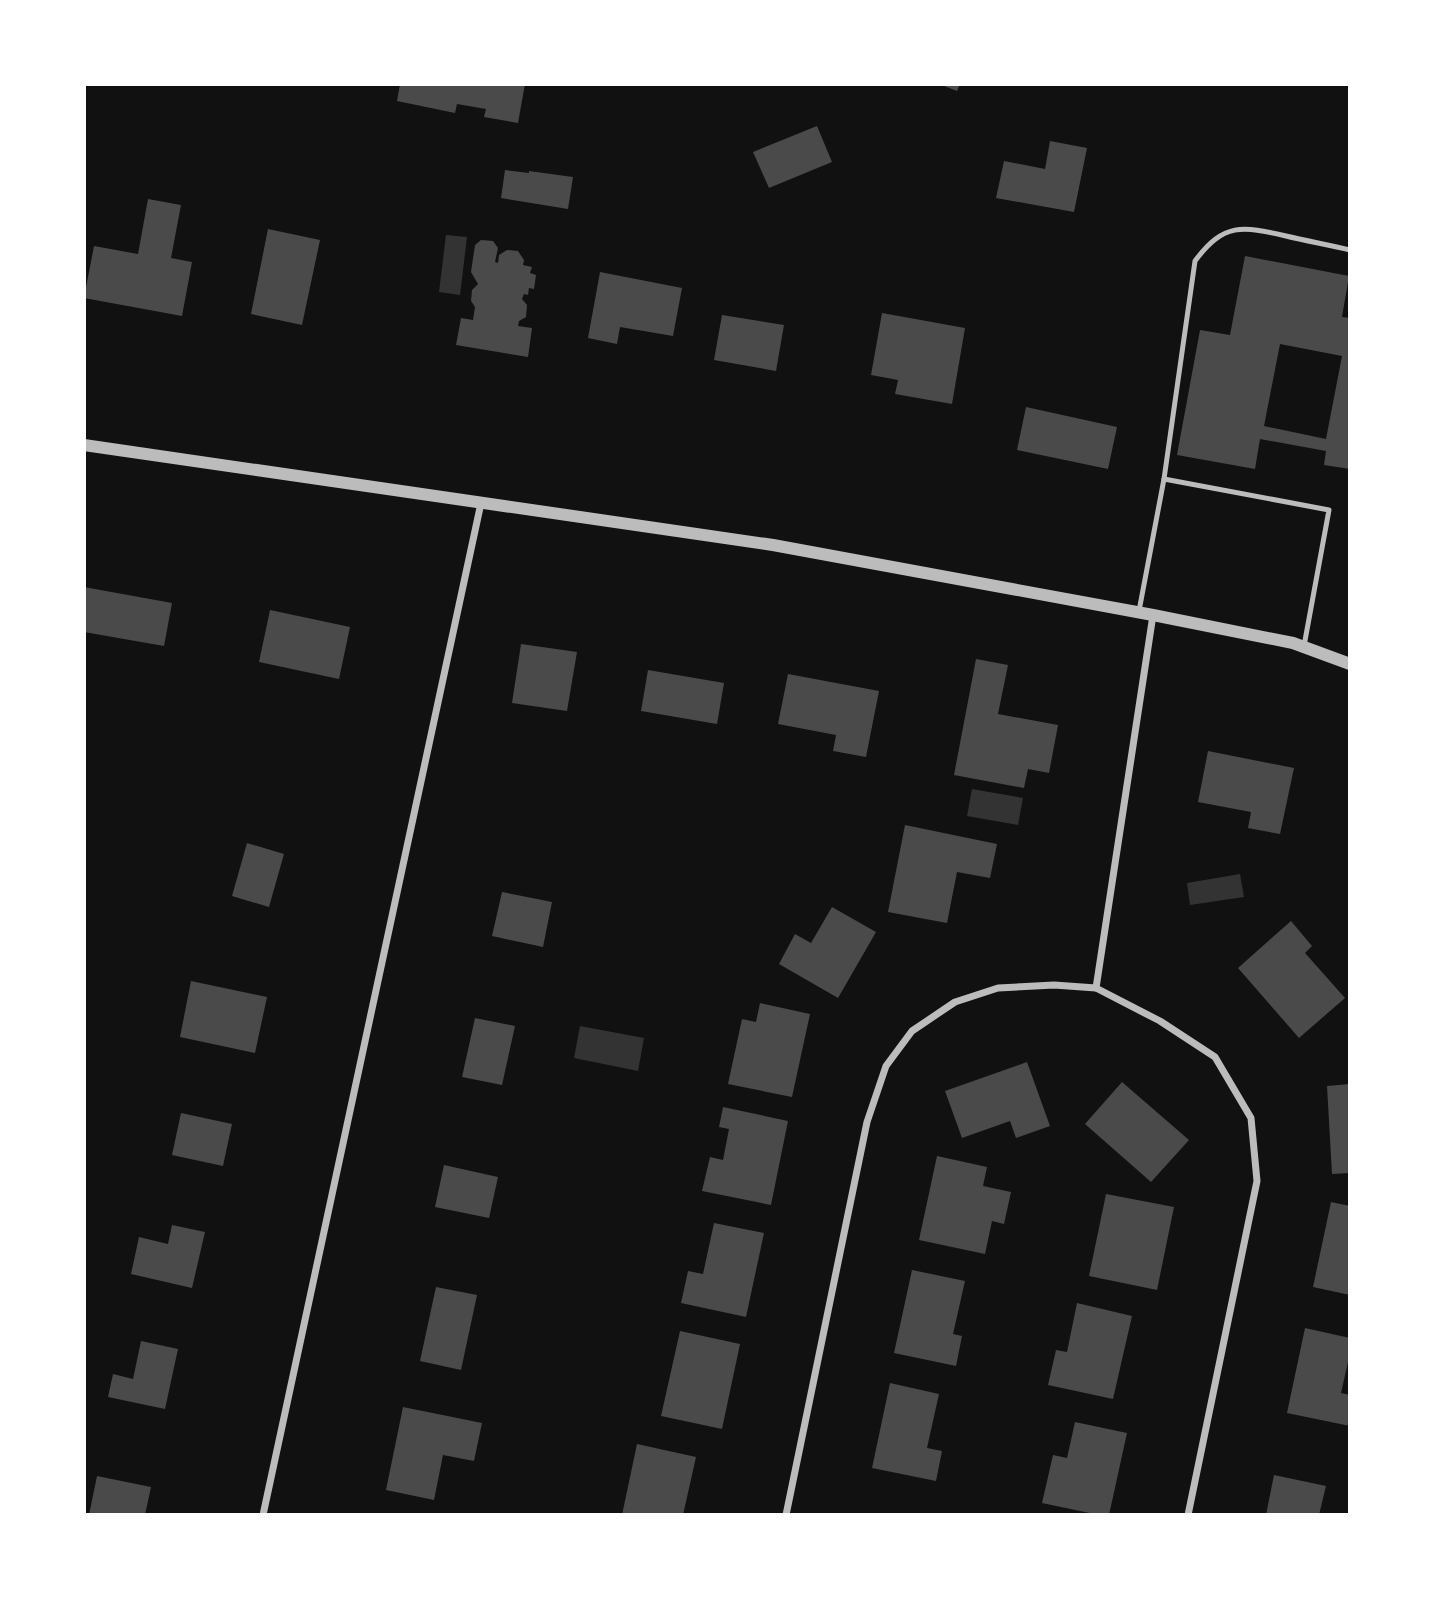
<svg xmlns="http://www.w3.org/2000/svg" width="1434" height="1599" viewBox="0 0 1434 1599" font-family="'IBM Plex Sans',sans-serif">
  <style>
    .water { fill: #333 }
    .building { fill: #4a4a4a; fill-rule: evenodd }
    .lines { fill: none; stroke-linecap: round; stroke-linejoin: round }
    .service { stroke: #bcbcbc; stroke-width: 5 }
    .minor { stroke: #bcbcbc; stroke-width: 7 }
    .tertiary { stroke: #bcbcbc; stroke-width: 12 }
  </style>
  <rect width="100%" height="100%" fill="#111"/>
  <g class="water">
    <polygon points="446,235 467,237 460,295 439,292"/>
    <polygon points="972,789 1023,798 1018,825 967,816"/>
    <polygon points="1240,874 1244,897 1190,905 1187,883"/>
    <polygon points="580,1026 644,1038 638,1071 574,1058"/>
  </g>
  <g class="building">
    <polygon points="400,84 525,84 518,123 484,117 486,109 457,104 455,113 397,101"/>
    <polygon points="939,84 960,84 957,91"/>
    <polygon points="817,126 832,162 769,188 753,152"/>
    <polygon points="1050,141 1087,148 1074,212 996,198 1004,161 1045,169"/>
    <polygon points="505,170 529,173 529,171 573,177 568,209 501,198"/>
    <polygon points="148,199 181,205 171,258 192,262 182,316 84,298 94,246 138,254"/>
    <polygon points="268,229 320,240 302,325 251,314"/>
    <polygon points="481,240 493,241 498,248 495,262 498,263 499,255 507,250 518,251 524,260 523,265 532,267 530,273 536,275 534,289 529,288 528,295 524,294 522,299 527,305 526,317 519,321 518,326 532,328 528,357 456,345 461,318 473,320 475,307 471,301 472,290 478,284 471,272 475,245"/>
    <path d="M1245 256 1349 276 1342 317 1350 318V469L1324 465 1326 451 1260 439 1255 469 1177 455 1200 330 1230 335ZM1280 344 1342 356 1326 439 1264 426Z"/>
    <polygon points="600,272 682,288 673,336 620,327 617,344 588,338"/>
    <polygon points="882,313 965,328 952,404 895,394 898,380 871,375"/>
    <polygon points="722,315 784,325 776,371 714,360"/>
    <polygon points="1026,407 1117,427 1108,469 1017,450"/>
    <polygon points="84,587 172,603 164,646 84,632"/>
    <polygon points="270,610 350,627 339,679 259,662"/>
    <polygon points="521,644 577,652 567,711 512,703"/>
    <polygon points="976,659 1008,665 998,714 1058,725 1049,773 1028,769 1024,788 954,775"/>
    <polygon points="648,670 724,683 717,724 641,711"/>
    <polygon points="788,674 879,691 866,757 833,751 836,735 778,724"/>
    <polygon points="1208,751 1294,768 1280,834 1248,828 1251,812 1198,802"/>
    <polygon points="905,825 997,844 990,878 957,872 947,923 888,912"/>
    <polygon points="247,843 284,854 269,907 232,896"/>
    <polygon points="502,892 552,902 543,947 492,936"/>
    <polygon points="832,907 876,932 838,998 779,964 795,934 811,943"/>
    <polygon points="1291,921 1312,946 1305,953 1345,998 1299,1038 1238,968"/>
    <polygon points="191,981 267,997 255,1053 180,1037"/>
    <polygon points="760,1003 810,1014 792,1097 728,1084 742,1019 756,1022"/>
    <polygon points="475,1018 515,1026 502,1085 462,1077"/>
    <polygon points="1027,1062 1050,1126 1016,1138 1010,1121 962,1138 945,1091"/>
    <polygon points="1122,1082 1189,1140 1151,1182 1085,1124"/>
    <polygon points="1350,1084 1350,1173 1332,1174 1327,1086"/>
    <polygon points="723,1107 788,1121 771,1205 702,1191 710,1157 723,1160 729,1129 719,1127"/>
    <polygon points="181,1113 232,1124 223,1166 172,1155"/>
    <polygon points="937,1156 987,1167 983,1186 1011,1192 1004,1224 992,1221 985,1254 919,1240"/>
    <polygon points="444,1165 498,1177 489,1218 435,1207"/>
    <polygon points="1106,1194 1174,1207 1157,1290 1089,1276"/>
    <polygon points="1331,1202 1350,1206 1350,1295 1313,1287"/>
    <polygon points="714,1223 764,1233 746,1317 681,1303 688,1271 703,1274"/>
    <polygon points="172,1225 205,1232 192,1288 131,1274 139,1237 168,1244"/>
    <polygon points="912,1270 965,1281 953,1334 962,1336 956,1366 894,1353"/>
    <polygon points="436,1287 477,1295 461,1370 420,1361"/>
    <polygon points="1077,1303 1132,1316 1113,1399 1048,1385 1056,1350 1067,1352"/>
    <polygon points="1305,1328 1350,1338 1350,1353 1341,1393 1350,1395 1350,1426 1287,1413"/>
    <polygon points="680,1331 740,1344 722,1429 661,1416"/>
    <polygon points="141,1341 178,1349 165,1409 108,1397 113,1374 133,1379"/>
    <polygon points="890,1383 939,1394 927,1448 942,1451 936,1481 872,1468"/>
    <polygon points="403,1407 482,1423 474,1461 443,1455 434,1500 386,1490"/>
    <polygon points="1075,1422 1127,1433 1109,1515 1099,1515 1042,1503 1053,1455 1067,1458"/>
    <polygon points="637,1444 696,1457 683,1515 622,1515"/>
    <polygon points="1274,1475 1326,1486 1319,1515 1266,1515"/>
    <polygon points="97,1476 151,1487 145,1515 89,1515"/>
  </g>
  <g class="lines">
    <g class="service">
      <path d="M1164 479 1195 261C1224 222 1242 226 1286 236 1307 241 1329 245 1350 250"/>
      <polyline points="1139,611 1164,479 1329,510 1304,646"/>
    </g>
    <g class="minor">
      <polyline points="1096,988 1153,615"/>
      <polyline points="263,1515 481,503"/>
      <polyline points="786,1515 867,1122 886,1066 912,1031 955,1002 998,988 1054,985 1096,988 1160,1021 1215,1057 1251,1118 1257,1181 1188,1515"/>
    </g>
    <polyline class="tertiary" points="84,445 773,545 1153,615 1293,643 1350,664"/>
  </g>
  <rect width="1434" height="1599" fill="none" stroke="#ffffff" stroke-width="172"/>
</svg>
